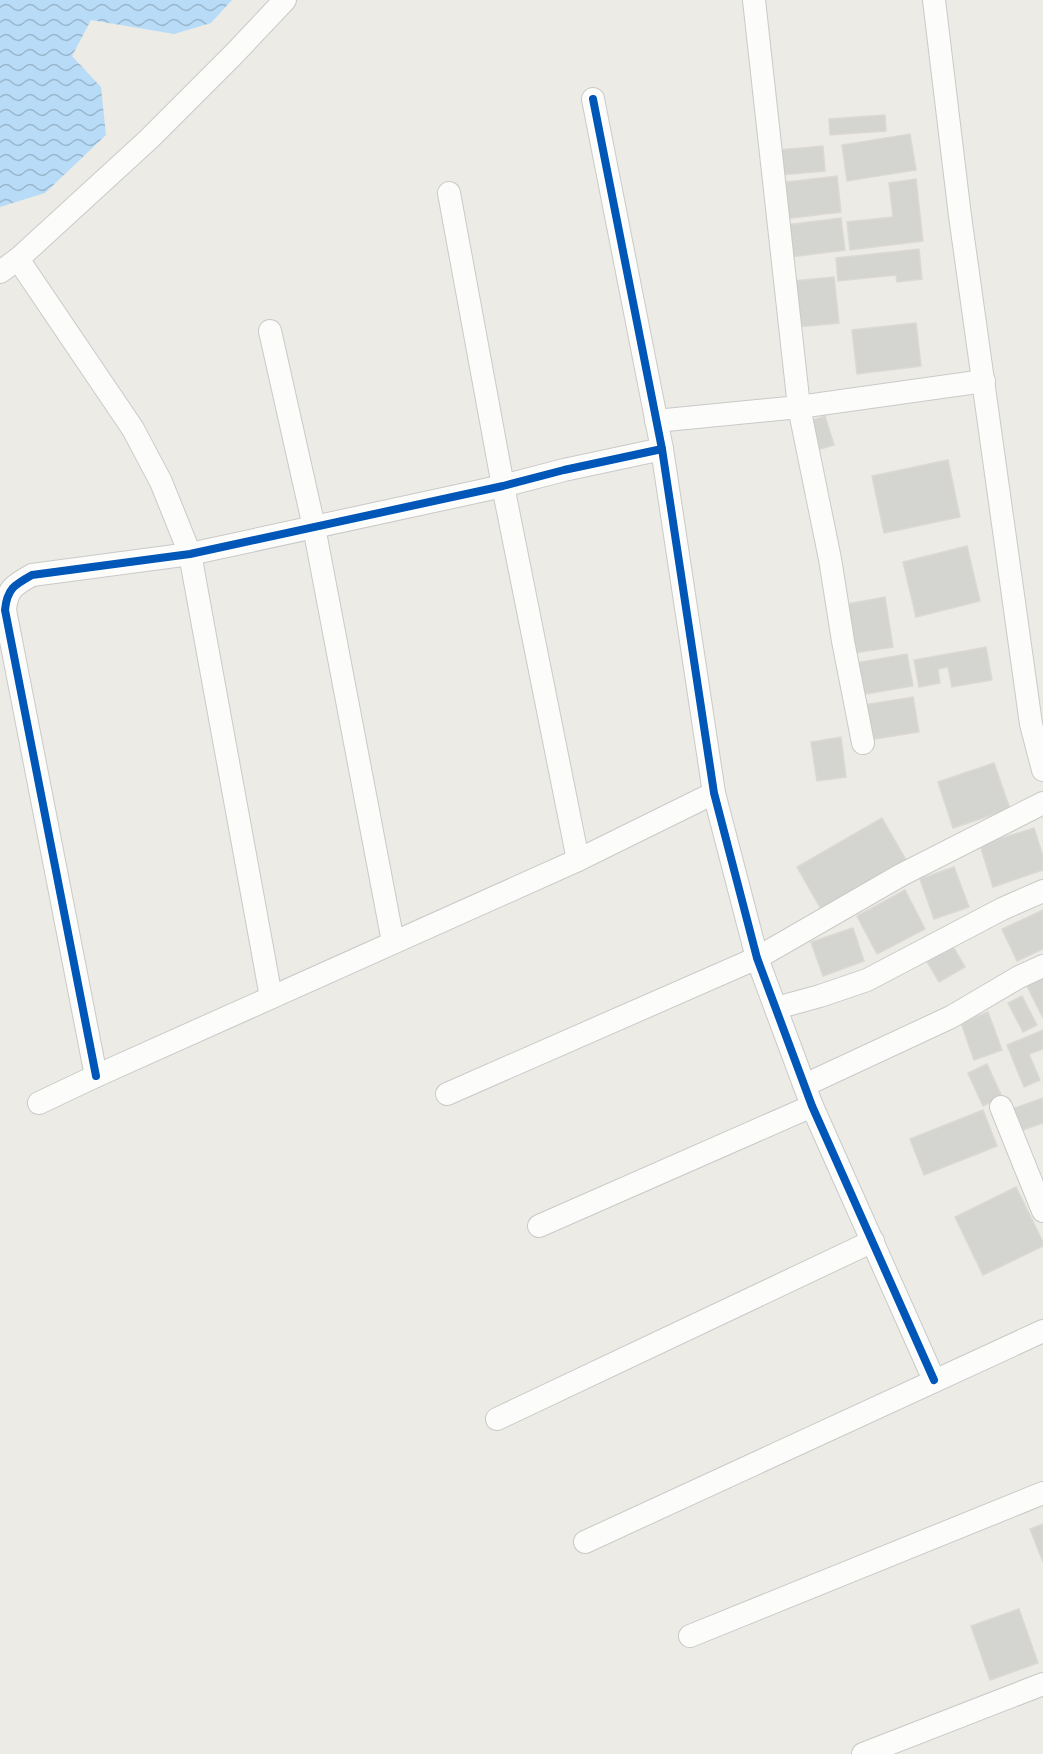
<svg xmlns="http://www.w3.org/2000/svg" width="1043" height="1754" viewBox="0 0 1043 1754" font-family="'Alegreya Sans',sans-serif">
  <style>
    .water { fill: url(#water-waves) }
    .building { fill: #d4d4d0; stroke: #dcd9d4; stroke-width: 1.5 }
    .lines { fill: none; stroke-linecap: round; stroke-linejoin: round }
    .minor-casing { stroke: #c9cac9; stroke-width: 24 }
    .minor { stroke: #fcfcfb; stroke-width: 22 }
    .cycleway-casing { stroke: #fff; stroke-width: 11 }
    .cycleway { stroke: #0057b8; stroke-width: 8 }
  </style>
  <defs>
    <pattern id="water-waves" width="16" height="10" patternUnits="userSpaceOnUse" patternTransform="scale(1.5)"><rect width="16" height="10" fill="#b8dcf7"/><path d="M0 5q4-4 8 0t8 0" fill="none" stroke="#99b6cc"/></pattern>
  </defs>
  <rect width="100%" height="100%" fill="#ecebe5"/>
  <polygon class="water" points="0,0 232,0 211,23 174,34 91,20 72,56 101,87 106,135 45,193 0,207"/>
  <g class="building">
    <polygon points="885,115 886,131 830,135 829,119"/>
    <polygon points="910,134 916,170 847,181 842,145"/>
    <polygon points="823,146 825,171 781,175 778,150"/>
    <polygon points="837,176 841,212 784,219 779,183"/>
    <polygon points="916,179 923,241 850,250 847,222 893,217 889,183"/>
    <polygon points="841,218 845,250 791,257 786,225"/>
    <polygon points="919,249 922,279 897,282 896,275 838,281 836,258"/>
    <polygon points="834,277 839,323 798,327 793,281"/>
    <polygon points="916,323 921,366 857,374 852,330"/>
    <polygon points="825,416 834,445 813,451 804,423"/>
    <polygon points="948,460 960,517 884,533 872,476"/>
    <polygon points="967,546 980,601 916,617 903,562"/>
    <polygon points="885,597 893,647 854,653 846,604"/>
    <polygon points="986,647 992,680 952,687 948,667 938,669 940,683 919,687 914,660"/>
    <polygon points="907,654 913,686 860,695 855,663"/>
    <polygon points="913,697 919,732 869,740 863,705"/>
    <polygon points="841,737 846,777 817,781 811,742"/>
    <polygon points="994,763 1010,809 953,828 938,782"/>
    <polygon points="882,818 906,860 821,909 797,867"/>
    <polygon points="1034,828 1043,856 1043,870 993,887 980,845"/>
    <polygon points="954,867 969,907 934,919 920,879"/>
    <polygon points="905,890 925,929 877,954 857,916"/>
    <polygon points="1043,910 1043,949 1017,961 1002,929"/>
    <polygon points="853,928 864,961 823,976 811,942"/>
    <polygon points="952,945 965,967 939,982 926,960"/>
    <polygon points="1043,978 1043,1018 1027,986"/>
    <polygon points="1022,996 1037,1025 1023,1032 1008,1003"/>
    <polygon points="988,1012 1002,1050 974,1060 961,1023"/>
    <polygon points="1043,1030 1043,1049 1029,1054 1040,1080 1024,1087 1007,1045"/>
    <polygon points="987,1064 1002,1097 983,1106 968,1073"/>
    <polygon points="1043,1098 1043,1123 1020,1131 1012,1109"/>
    <polygon points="983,1110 997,1146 924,1175 910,1139"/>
    <polygon points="1016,1187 1043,1242 1043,1246 983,1275 955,1217"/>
    <polygon points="1043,1524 1043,1562 1030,1529"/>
    <polygon points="1019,1609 1038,1663 990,1680 971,1626"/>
  </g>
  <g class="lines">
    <g class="minor-casing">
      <g id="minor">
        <polyline points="754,0 799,407 830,559 843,641 863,743"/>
        <polyline points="934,0 960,216 1031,724 1043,770"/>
        <polyline points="593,99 662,449 714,793 757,958 812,1106 934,1380"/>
        <polyline points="449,193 503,486 578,860"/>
        <polyline points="18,259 133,429 161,482 190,554 271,997"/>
        <polyline points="0,272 18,259 149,139 234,54 285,0"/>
        <polyline points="270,331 314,527 393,942"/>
        <polyline points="656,421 799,407 984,381"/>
        <polyline points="776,1008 820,996 867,980 1002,909 1043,891"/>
        <path d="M96 1076 5 610C7 589 14 585 32 575L190 554 503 486 564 470 662 449"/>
        <polyline points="805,1085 951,1017 1019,977 1043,966"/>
        <polyline points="447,1094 757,958 901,875 1043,803"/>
        <polyline points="39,1103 96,1076 578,860 714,793"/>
        <polyline points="1001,1107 1043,1211"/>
        <polyline points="539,1226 812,1106"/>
        <polyline points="497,1419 873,1241"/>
        <polyline points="585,1542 1043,1331"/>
        <polyline points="690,1636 1043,1493"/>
        <polyline points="863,1754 1043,1684"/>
      </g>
    </g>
    <use href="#minor" class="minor"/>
    <g class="cycleway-casing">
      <g id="cycleway">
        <polyline points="593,99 662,449 714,793 757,958 812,1106 934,1380"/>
        <path d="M96 1076 5 610C7 589 14 585 32 575L190 554 503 486 564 470 662 449"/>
      </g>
    </g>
    <use href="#cycleway" class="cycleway"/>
  </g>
</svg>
